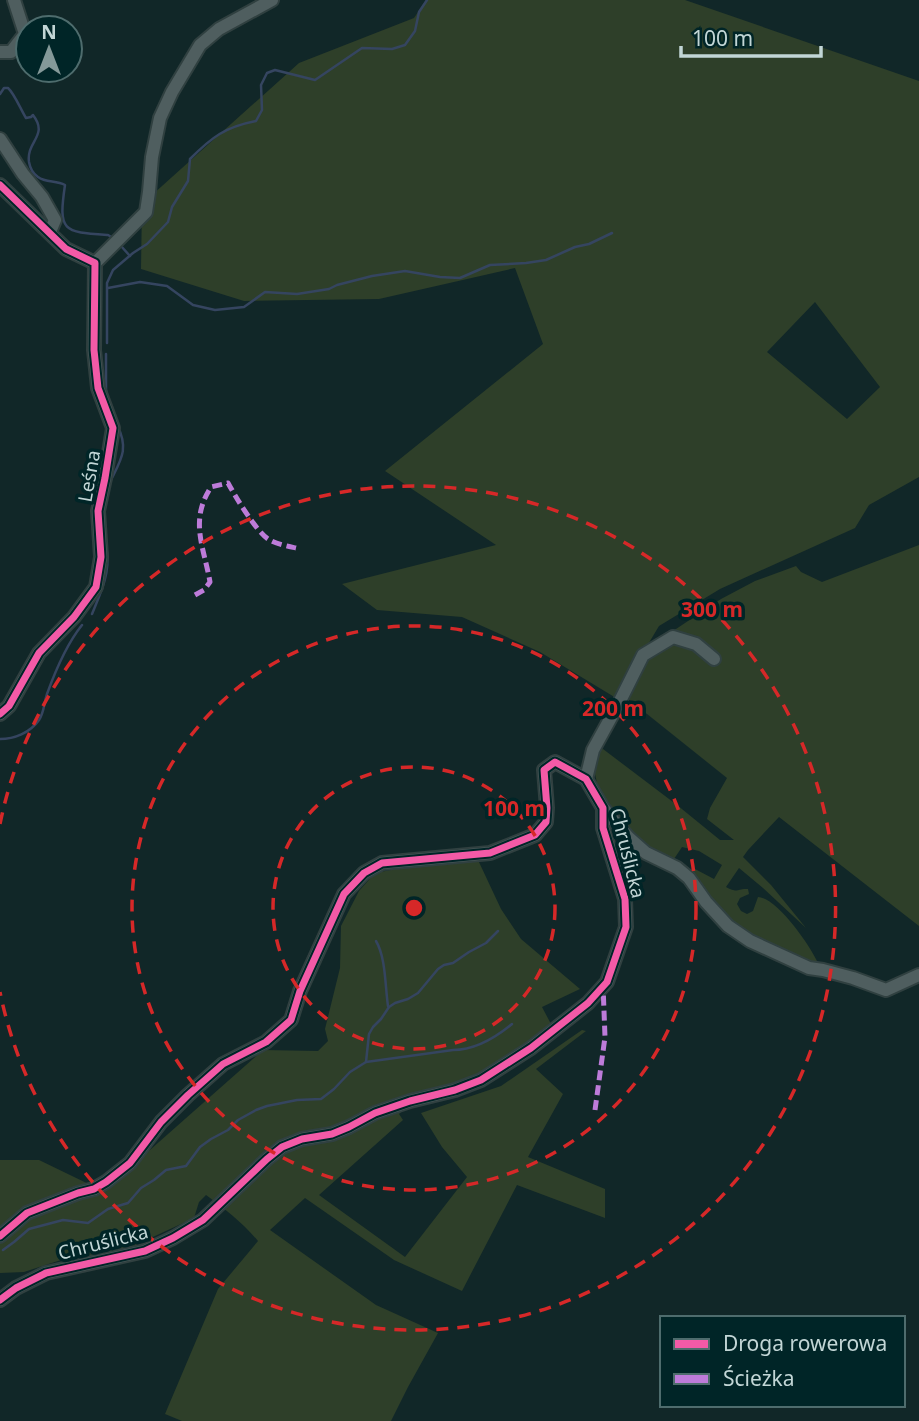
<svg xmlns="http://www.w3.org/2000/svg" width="919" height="1421" font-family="'Noto Sans',sans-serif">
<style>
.green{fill:#2e3f29;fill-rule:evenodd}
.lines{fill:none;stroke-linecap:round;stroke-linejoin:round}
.stream{stroke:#354560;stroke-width:2.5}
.minor-casing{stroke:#304040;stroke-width:16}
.minor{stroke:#4f5e5f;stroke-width:12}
.quiet{stroke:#bd7bd9;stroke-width:5;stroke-dasharray:10 5;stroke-linecap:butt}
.cycleway-casing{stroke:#002527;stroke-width:11}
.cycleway{stroke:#f35aa7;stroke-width:7}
.ring{fill:none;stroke:#d62828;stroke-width:3.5;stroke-dasharray:12 9}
.labels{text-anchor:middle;stroke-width:7;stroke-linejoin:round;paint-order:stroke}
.street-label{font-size:19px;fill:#c2d6d6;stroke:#002527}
.centre{fill:#d62828;stroke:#002527;stroke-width:3.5}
.ring-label{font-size:21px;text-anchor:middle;font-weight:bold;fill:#d62828;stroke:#002527;stroke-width:7;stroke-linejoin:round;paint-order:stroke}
</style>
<rect width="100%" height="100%" fill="#112728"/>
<g class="green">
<path d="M426 0H685L919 81V477L869 505 855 528 720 589 659 626 616 698 540 652 462 617 377 610 342 584 496 545 385 471 543 344 515 268 379 299 244 301 141 269 142 204 299 63 414 18ZM815 302 880 387 847 419 767 352Z"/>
<path d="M919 545V926L779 817 748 850 743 857 771 885 806 928 763 888 739 868 726 887C739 894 737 888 748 889L749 894 740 898 737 904 741 911 747 914 753 911 758 897C777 898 809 944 817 961L815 966C788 954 759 944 736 925 718 912 704 893 691 875V870L695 869 714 879 722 865 699 851 682 847 674 859 653 854 622 826 599 792 595 774 598 751 603 749 677 805 720 840H734L707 819 710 808 727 778 627 698 644 662 664 637 721 599 755 581 796 566 801 572 822 582Z"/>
<path d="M478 860 501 909 521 939 580 989 542 1007 551 1024 522 1049 460 1083 421 1093 399 1114 403 1120 319 1195 405 1257 467 1177 442 1147 421 1113 501 1086 582 1030 586 1031 536 1069 563 1094 528 1157 605 1189V1218L517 1185 462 1291 394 1260 305 1198 270 1230 376 1305 438 1333 408 1387 391 1421H182L165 1414 218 1289 258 1241C243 1223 225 1209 206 1195L199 1202 194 1218 129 1248 61 1260 24 1272 0 1273V1160H39L101 1190 142 1157 263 1050 318 1051 328 1041 325 1029 340 968 341 926 359 891 375 873 417 865Z"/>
</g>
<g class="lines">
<g class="stream">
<path d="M0 94 4 88H8C14 93 21 110 26 118L31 117 33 115C49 136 26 141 29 162 30 168 32 173 38 177 46 183 56 180 65 185 58 232 63 232 108 235L113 238"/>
<path d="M121 246 130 256"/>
<path d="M108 288 140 282 167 286 193 305 215 310 244 307 265 292 297 294 329 289 337 285 372 276 405 271 440 277 460 278 490 265 526 263 546 260 575 247 589 244 612 233"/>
<path d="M107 343V283L113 270 133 253 147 244 168 222 172 207 188 181 190 159C212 137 225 127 256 121L262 110 261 85 267 73 275 70 315 80 362 48 392 49 405 45 415 31 419 12 427 0"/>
<path d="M106 354V390L107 396"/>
<path d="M109 484C120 461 130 450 117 425"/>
<path d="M92 614C100 594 110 574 107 552"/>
<path d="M0 739C14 739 30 733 39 720 44 713 44 703 47 694 56 669 66 645 82 625"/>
<path d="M376 941C386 958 385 986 388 1006"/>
<path d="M366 1062 453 1050C474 1050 495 1038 512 1024"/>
<path d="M3 1250 14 1242 29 1229 63 1220 88 1223 108 1209 128 1203 141 1188 154 1180 166 1170 186 1166 200 1147 211 1139 228 1130 238 1120 256 1110 267 1106 297 1100 321 1099 334 1089 350 1072 366 1062 369 1034 373 1027 381 1019 389 1007 395 1003 408 999 418 993 438 969 444 965 453 963 469 952 486 943 498 931"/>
</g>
<g class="minor-casing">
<g id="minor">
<path d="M0 52H11L25 34 14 0"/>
<path d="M0 139 23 174 42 197 55 220 50 232"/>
<path d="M0 185 66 249 95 263 94 350 98 388 113 428 105 478 98 511 101 557 96 587 74 617 39 653 9 706 0 714"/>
<path d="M95 263 146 212 149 192 152 157 160 118 172 92 200 45 219 29 272 0"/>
<path d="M586 779 593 750 620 701 643 655 673 637 696 644 714 659"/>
<path d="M603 808 628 837 646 853 677 868 689 878 706 902 728 926 750 941 809 968 823 970 853 978 886 990 919 975"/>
<path d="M0 1236 27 1213 78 1193 94 1189 106 1182 130 1163 161 1122 188 1095 223 1064 266 1042 291 1020 300 991 344 894 364 873 382 863 490 853 535 835 546 822 547 808 544 770 555 762 586 779 603 808V828L625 899 626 927 607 982 588 1003 531 1048 481 1080 455 1090 410 1101 375 1113 349 1127 332 1134 302 1139 282 1147 267 1159 203 1220 173 1238 145 1251 46 1273 16 1288 0 1300"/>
</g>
</g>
<use href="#minor" class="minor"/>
<g class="quiet">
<path d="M195 595 204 590 210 582C204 547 189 521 211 487L228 483C235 496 256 531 268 539 276 544 287 546 296 548"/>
<path d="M595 1110 605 1037 603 985"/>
</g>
<g class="cycleway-casing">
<g id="cycleway">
<path d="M0 185 66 249 95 263 94 350 98 388 113 428 105 478 98 511 101 557 96 587 74 617 39 653 9 706 0 714"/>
<path d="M0 1236 27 1213 78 1193 94 1189 106 1182 130 1163 161 1122 188 1095 223 1064 266 1042 291 1020 300 991 344 894 364 873 382 863 490 853 535 835 546 822 547 808 544 770 555 762 586 779 603 808V828L625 899 626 927 607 982 588 1003 531 1048 481 1080 455 1090 410 1101 375 1113 349 1127 332 1134 302 1139 282 1147 267 1159 203 1220 173 1238 145 1251 46 1273 16 1288 0 1300"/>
</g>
</g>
<use href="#cycleway" class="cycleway"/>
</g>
<g class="ring">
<circle cx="414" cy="908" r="141"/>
<circle cx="414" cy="908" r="282"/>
<path d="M0 824A422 422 0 1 1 0 992"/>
</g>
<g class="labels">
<g class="street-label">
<text transform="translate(89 476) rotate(-80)" y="7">Leśna</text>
<text transform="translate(628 853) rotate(76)" y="7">Chruślicka</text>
<text transform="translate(103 1242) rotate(-14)" y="7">Chruślicka</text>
</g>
</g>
<circle cx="414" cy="908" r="10" class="centre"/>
<g class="ring-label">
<text x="712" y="617">300 m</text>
<text x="613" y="716">200 m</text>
<text x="514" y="816">100 m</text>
</g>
<rect x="660" y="1316" width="245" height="91" fill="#002527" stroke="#4e6c6d" stroke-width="2"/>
<rect x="674" y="1339" width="35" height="10" fill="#f35aa7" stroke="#4e6c6d" stroke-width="2"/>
<text x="723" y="1351" font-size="21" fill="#c2d6d6">Droga rowerowa</text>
<rect x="674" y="1374" width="35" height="10" fill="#bd7bd9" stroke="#4e6c6d" stroke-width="2"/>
<text x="723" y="1386" font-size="21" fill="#c2d6d6">Ścieżka</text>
<g transform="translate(49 49)"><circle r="33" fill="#002527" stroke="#4e6c6d" stroke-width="2"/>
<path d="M0-5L12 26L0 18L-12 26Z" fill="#849999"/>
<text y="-10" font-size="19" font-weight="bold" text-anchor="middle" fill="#c2d6d6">N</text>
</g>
<path d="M681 46v10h140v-10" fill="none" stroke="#c2d6d6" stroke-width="3.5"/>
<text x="692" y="46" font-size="21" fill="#c2d6d6" stroke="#002527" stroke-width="5" paint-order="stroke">100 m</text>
</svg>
